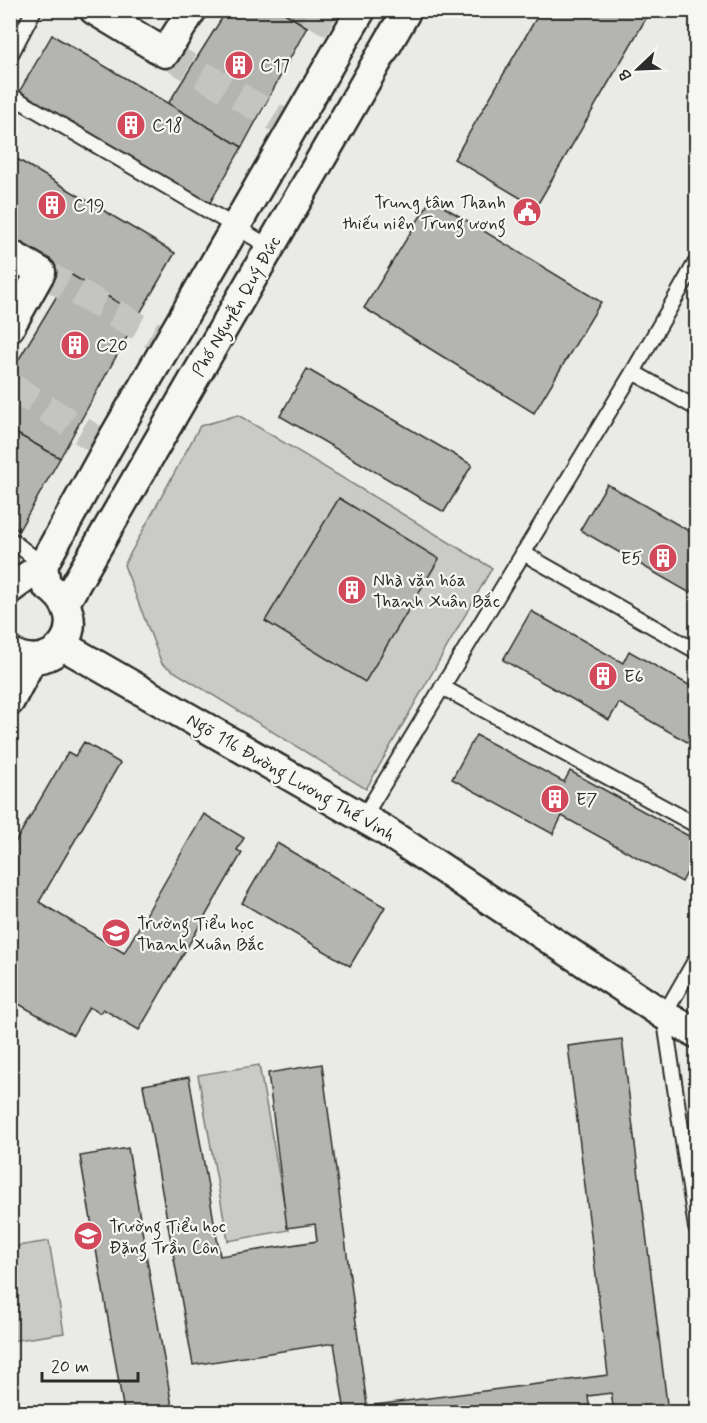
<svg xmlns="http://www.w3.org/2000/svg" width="707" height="1423" font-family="Mynerve,sans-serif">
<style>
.green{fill:#cacac7;stroke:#7a7a79;stroke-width:1.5}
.building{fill:#b4b4b1;stroke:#2b2b2b;stroke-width:1.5}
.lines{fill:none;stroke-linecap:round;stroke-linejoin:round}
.street-tunnel{stroke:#c4c4c1;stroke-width:28;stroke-dasharray:28 14;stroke-linecap:butt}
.lane-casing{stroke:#2b2b2b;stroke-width:18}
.street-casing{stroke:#2b2b2b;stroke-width:33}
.lane{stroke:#f6f6f2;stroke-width:14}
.street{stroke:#f6f6f2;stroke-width:28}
.labels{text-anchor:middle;stroke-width:4.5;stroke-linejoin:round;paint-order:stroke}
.poi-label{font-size:18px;fill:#2b2b2b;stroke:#f6f6f2;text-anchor:start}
.street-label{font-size:18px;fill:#2b2b2b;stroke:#f6f6f2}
</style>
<rect width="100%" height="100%" fill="#eaeae6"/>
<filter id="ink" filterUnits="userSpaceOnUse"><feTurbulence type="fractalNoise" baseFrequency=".0167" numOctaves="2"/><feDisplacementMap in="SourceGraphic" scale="12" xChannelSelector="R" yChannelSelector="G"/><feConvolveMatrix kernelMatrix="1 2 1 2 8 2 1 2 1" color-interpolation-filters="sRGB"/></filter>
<g filter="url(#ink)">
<g class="green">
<path d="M238 415 492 568 366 789 162 664 124 565 200 426Z"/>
<path d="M259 1065 289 1230 228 1241 198 1075Z"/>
<path d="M49 1241 64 1333 11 1341V1247Z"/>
</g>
<g class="building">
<path d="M227 10H280L307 27 242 147 168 104Z"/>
<path d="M280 10H316L307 27Z"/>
<path d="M541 10H651L536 207 454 159Z"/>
<path d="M52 35 242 147 204 213 14 101Z"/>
<path d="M17 159 175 253 139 315 10 239V171Z"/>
<path d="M431 199 601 302 534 413 364 308Z"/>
<path d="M70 274 139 315 60 458 10 430V374Z"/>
<path d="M696 324V340L689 336Z"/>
<path d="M307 369 472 465 444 512 280 416Z"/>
<path d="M10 430 60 458 19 530 10 526Z"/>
<path d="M607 484 696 535V582L690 593 580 530Z"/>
<path d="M339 498 439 559 365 682 265 621Z"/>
<path d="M531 611 623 663 629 651 696 689V747L619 703 609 720 503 660Z"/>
<path d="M476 735 564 782 570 771 696 840V855L682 882 562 816 553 834 452 779Z"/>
<path d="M84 742 120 763 39 902 124 953 204 814 244 838 237 850 242 853 139 1030 103 1009 100 1013 89 1007 73 1035 10 999V851L68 752 75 756Z"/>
<path d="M277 843 385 907 350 966 242 903Z"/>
<path d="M622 1039 668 1412H614L611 1393 588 1396 590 1412H345L334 1343 193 1365 143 1085 189 1077 220 1256 317 1241 315 1224 287 1228 268 1073 322 1064 367 1406 608 1375 568 1046Z"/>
<path d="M128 1148 173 1412H124L80 1156Z"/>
</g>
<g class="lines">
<g class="street-tunnel">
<path d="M308 10 348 33"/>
<path d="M165 53 293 128"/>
<path d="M41 272 168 343"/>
<path d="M10 386 108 447"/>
</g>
<g class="lane-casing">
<g id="lane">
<path d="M10 56 34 10"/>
<path d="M10 95 270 247"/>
<path d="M633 372 696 408"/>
<path d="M10 539 43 565"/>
<path d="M523 553 696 651"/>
<path d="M442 687 696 825"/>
<path d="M363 818 633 372 696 262"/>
<path d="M696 959 664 1015 696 1228"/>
</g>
</g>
<g class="street-casing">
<g id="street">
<path d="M94 10 165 53 192 10"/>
<path d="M10 254 41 272 10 327"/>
<path d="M10 589 43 565 108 447 361 10"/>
<path d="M66 601 407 10"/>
<path d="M62 645 384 830 664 1015 696 1033"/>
<path d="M10 652C57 679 97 618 46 585L43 565"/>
<path d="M10 701 32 659"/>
</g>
</g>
<use href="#lane" class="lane"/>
<use href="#street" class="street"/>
</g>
</g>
<defs>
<g id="building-disc" transform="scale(1.5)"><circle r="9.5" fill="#d1495b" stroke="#f6f6f2"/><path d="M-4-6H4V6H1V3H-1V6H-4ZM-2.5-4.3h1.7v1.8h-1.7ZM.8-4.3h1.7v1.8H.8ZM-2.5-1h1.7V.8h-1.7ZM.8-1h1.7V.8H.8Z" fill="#fff"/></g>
<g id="civic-disc" transform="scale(1.5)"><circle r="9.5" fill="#d1495b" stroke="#f6f6f2"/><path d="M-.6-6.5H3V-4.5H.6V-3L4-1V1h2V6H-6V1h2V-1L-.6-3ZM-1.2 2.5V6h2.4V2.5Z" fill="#fff"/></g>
<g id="school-disc" transform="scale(1.5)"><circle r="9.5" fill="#d1495b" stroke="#f6f6f2"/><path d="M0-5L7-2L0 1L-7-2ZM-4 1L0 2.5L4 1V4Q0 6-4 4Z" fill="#fff"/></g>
</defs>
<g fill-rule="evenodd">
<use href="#building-disc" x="239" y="65"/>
<use href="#building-disc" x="131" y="125"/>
<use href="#building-disc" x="52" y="205"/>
<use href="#civic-disc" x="527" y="212"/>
<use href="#building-disc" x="75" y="345"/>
<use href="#building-disc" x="663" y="558"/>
<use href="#building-disc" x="352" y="590"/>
<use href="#building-disc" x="603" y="676"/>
<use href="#building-disc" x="555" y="799"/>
<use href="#school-disc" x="116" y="933"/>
<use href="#school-disc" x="88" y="1236"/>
</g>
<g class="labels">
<g class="poi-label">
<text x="260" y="71">C17</text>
<text x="152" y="131">C18</text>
<text x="506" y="208" text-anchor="end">Trung tâm Thanh<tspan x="506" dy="21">thiếu niên Trung ương</tspan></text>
<text x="73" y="211">C19</text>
<text x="96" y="351">C20</text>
<text x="642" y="564" text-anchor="end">E5</text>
<text x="373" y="586">Nhà văn hóa<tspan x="373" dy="21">Thanh Xuân Bắc</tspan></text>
<text x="624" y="682">E6</text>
<text x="576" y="805">E7</text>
<text x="137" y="929">Trường Tiểu học<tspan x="137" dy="21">Thanh Xuân Bắc</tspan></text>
<text x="109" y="1232">Trường Tiểu học<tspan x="109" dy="21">Đặng Trần Côn</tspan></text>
</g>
<g class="street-label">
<text transform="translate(236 306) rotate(-60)" y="6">Phố Nguyễn Quý Đức</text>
<text transform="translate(291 777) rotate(30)" y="6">Ngõ 116 Đường Lương Thế Vinh</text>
</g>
</g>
<rect width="707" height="1423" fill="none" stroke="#f6f6f2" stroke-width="36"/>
<rect x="18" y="18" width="671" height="1387" fill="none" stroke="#2b2b2b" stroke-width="2" filter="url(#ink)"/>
<g transform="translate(638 69) rotate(247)" stroke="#f6f6f2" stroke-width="4.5" paint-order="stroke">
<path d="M0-4.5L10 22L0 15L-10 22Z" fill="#2b2b2b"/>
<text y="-9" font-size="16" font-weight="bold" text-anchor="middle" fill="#2b2b2b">B</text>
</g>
<path d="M42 1372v9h96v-9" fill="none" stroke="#2b2b2b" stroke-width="3"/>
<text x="51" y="1372" font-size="18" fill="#2b2b2b" stroke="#f6f6f2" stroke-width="4.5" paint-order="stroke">20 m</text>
</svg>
